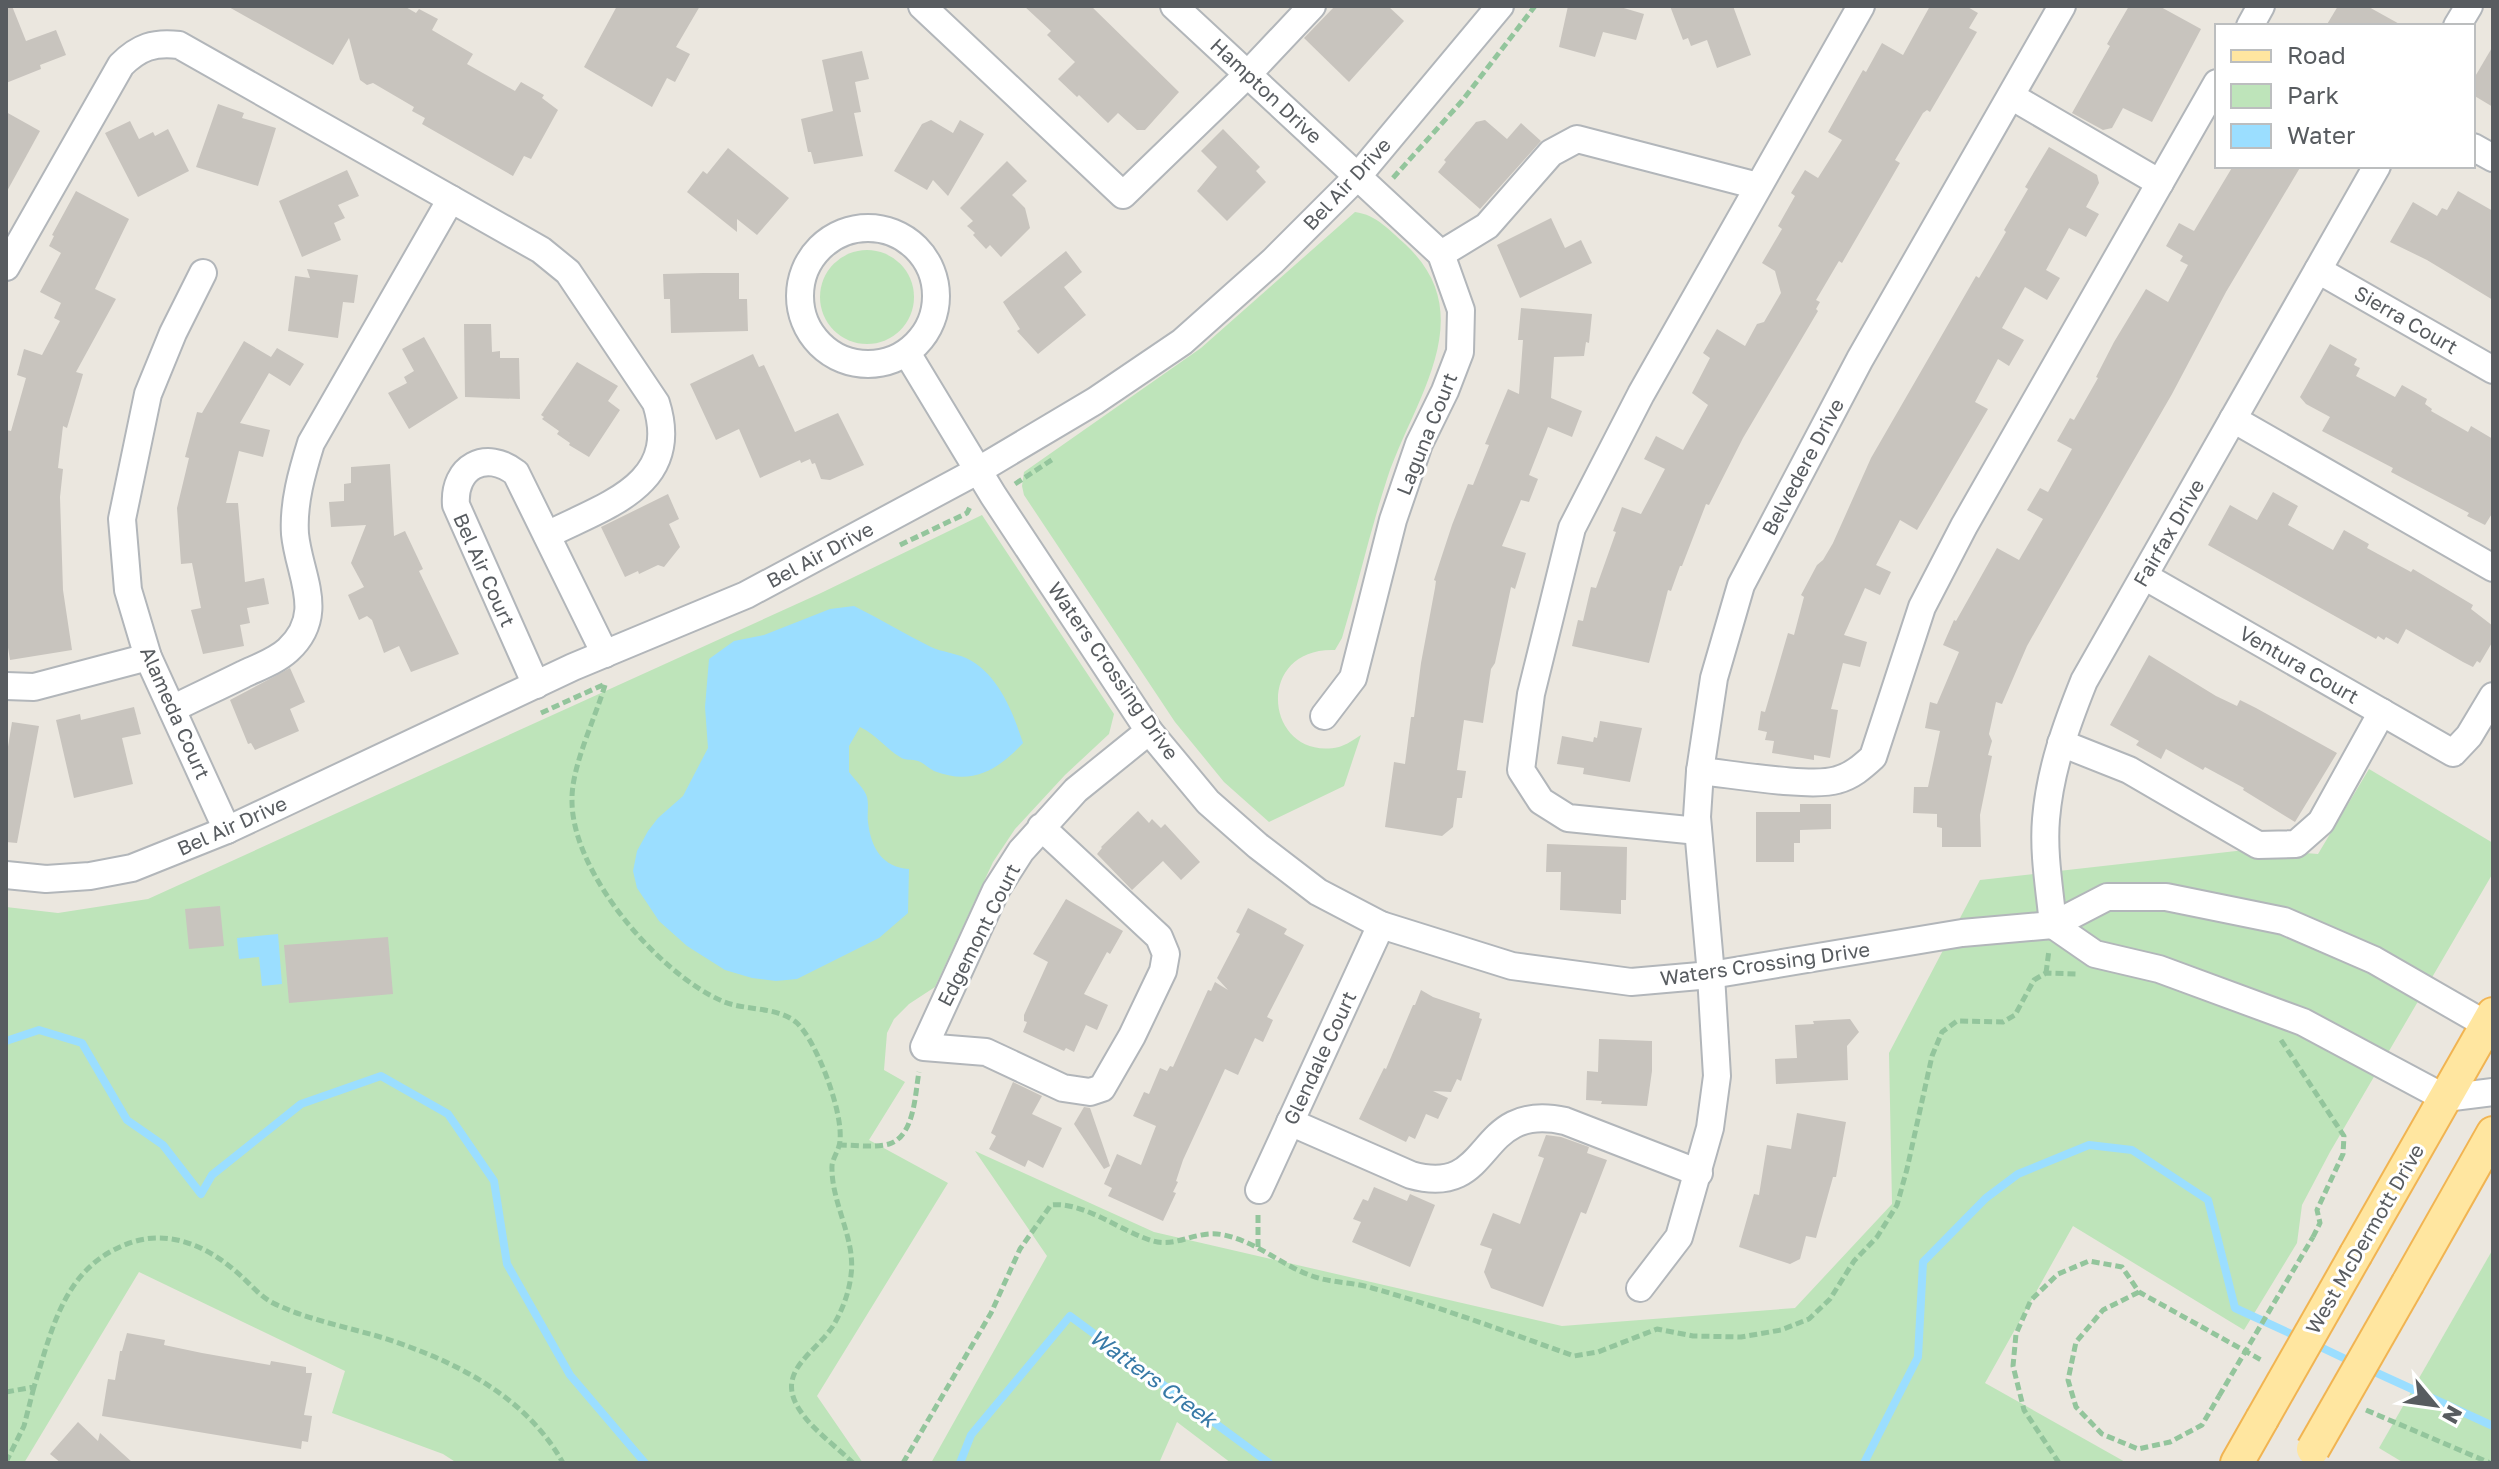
<svg xmlns="http://www.w3.org/2000/svg" width="2499" height="1469" font-family="'Golos Text',sans-serif">
<style>
.green{fill:#bee4ba}
.water{fill:#9bdeff}
.lines{fill:none;stroke-linecap:round;stroke-linejoin:round}
.stream{stroke:#9bdeff;stroke-width:8}
.building{fill:#c8c4be}
.minor-casing{stroke:#b2b6ba;stroke-width:30}
.major-casing{stroke:#f1b452;stroke-width:36}
.path{stroke:#93c59c;stroke-width:5;stroke-dasharray:8 4;stroke-linecap:butt}
.minor{stroke:#fff;stroke-width:26}
.major{stroke:#ffe6a0;stroke-width:32}
.major-bridge-casing{stroke:#f1b452;stroke-width:36;stroke-linecap:butt}
.path-bridge{stroke:#93c59c;stroke-width:5;stroke-dasharray:8 4;stroke-linecap:butt}
.major-bridge{stroke:#ffe6a0;stroke-width:32}
.labels{text-anchor:middle;stroke-width:6;stroke-linejoin:round;paint-order:stroke}
.street-label{font-size:20px;fill:#585c60;stroke:#fff}
.water-label{font-size:22px;font-style:italic;fill:#387aa7;stroke:#fff}
</style>
<rect width="100%" height="100%" fill="#ebe7df"/>
<g class="green">
<path d="M1355 212C1377 215 1389 230 1405 244 1483 316 1413 400 1387 479 1370 531 1358 585 1342 638L1335 650C1252 647 1265 763 1339 747 1346 745 1355 739 1361 735L1344 786 1269 822 1224 782 1175 722 1024 495 1022 486 1024 472 1201 348Z"/>
<circle cx="867" cy="297" r="47"/>
<path d="M982 515 1114 714 1109 734 1065 775 1015 829 993 862 935 987 909 1004 894 1019 887 1033 884 1070 905 1082 869 1140 948 1183 817 1396 863 1463H457L443 1454 332 1413 345 1371 139 1272 24 1463H6V907L58 913 148 899 821 593Z"/>
<path d="M2369 769 2493 843V873L2330 1152 2302 1205 2297 1243 2244 1330 2073 1226 1985 1383 2127 1463H1231L1177 1422 1159 1463H931L1047 1256 975 1151 1154 1232 1562 1326 1795 1308 1892 1204 1889 1053 1980 880 2254 849 2318 854Z"/>
<path d="M2493 1249V1463H2404L2379 1448Z"/>
</g>
<g class="water">
<path d="M854 606C880 619 905 634 931 647 942 652 955 653 966 658 998 673 1013 712 1023 743 998 770 972 786 934 771 928 768 924 763 918 761 913 759 905 761 900 757 886 749 877 735 860 727L849 746V772C854 779 865 789 867 797 869 805 867 814 868 822 871 848 882 867 909 869L908 913 879 938 797 979 776 981 752 978 725 970 687 946 659 921 637 888 633 871 637 851 648 831 658 818 683 796 708 748 705 707 709 659 734 641 764 635 830 609Z"/>
<path d="M278 934 282 984 262 986 259 957 239 959 237 938Z"/>
</g>
<g class="lines">
<g class="stream">
<path d="M6 1041 39 1030 82 1043 127 1120 163 1145 201 1194 212 1175 301 1104 381 1076 448 1114 494 1181 507 1264 570 1375 645 1463"/>
<path d="M2312 1343 2354 1363"/>
<path d="M2366 1368 2493 1426"/>
<path d="M960 1463 971 1435 1070 1316 1269 1463"/>
<path d="M1864 1463 1918 1357 1923 1262 1986 1198 2018 1174 2089 1145 2132 1150 2208 1200 2235 1308 2300 1338"/>
</g>
</g>
<g class="building">
<path d="M6 6H12L26 41 56 30 66 55 40 65 41 69 6 83Z"/>
<path d="M227 6H404L416 13 419 9 438 19 432 30 473 54 467 64 515 91 521 82 544 95 542 98 558 110 531 159 524 156 513 176 422 124 425 118 412 111 414 107 373 83 367 85 360 80 349 38 333 65Z"/>
<path d="M617 6H700L676 47 690 54 675 82 667 78 652 107 584 67Z"/>
<path d="M1024 6H1091L1179 92 1145 130H1137L1118 113 1108 123 1079 95 1077 97 1058 79 1075 62 1047 35 1051 31Z"/>
<path d="M1335 6H1388L1404 21 1349 82 1304 38Z"/>
<path d="M1568 6H1617L1644 14 1636 40 1603 32 1595 57 1559 47Z"/>
<path d="M1670 6H1733L1751 55 1717 68 1707 40 1691 46 1688 38 1683 40Z"/>
<path d="M1930 6H1966L1978 13 1969 28 1977 32 1930 112 1927 110 1923 113 1895 160 1900 163 1842 263 1839 261 1816 300 1820 302 1816 309 1818 311 1743 438 1709 505 1706 504 1682 566H1680L1671 591 1668 590 1649 663 1572 646 1578 620 1583 621 1591 587 1596 588 1616 532 1613 531 1622 507 1641 514 1665 469 1644 459 1656 436 1683 450 1708 405 1692 393 1710 358 1703 353 1717 329 1745 346 1757 324 1764 322 1781 293 1775 271 1762 263 1782 229 1778 226 1795 196 1791 193 1805 170 1818 178 1842 140 1828 132 1863 70 1866 72 1882 43 1903 55Z"/>
<path d="M2129 6H2159L2201 29 2152 122 2123 108 2112 128 2103 130 2072 113 2110 46 2107 44Z"/>
<path d="M2338 6H2367L2403 26H2326Z"/>
<path d="M2493 46V107L2473 95V80Z"/>
<path d="M862 51 869 79 855 82 861 112 854 113 863 156 814 164 811 152H808L801 119 833 111 822 60Z"/>
<path d="M218 104 244 113 242 118 276 128 258 186 196 167Z"/>
<path d="M6 112 40 131 6 193Z"/>
<path d="M931 120 953 133 960 120 984 134 948 196 933 180 927 190 894 171 922 124Z"/>
<path d="M1485 120 1507 139 1521 123 1541 141 1480 209 1438 172 1446 162 1444 160 1476 122Z"/>
<path d="M130 121 139 139 153 132 155 136 168 129 189 171 138 197 105 133Z"/>
<path d="M1223 129 1260 167 1256 171 1266 182 1227 221 1197 191 1217 167 1201 151Z"/>
<path d="M2049 147 2097 175 2099 183 2086 207 2099 214 2086 237 2069 228 2046 270 2060 278 2047 300 2025 287 2002 328 2024 340 2009 366 1998 359 1975 402 1988 409 1917 530 1900 520 1876 565 1891 572 1880 595 1865 588 1844 635 1867 642 1860 667 1843 663 1831 709 1838 710 1830 758 1814 755V760L1772 753 1774 741 1765 740 1767 732 1758 730 1761 711 1765 712 1788 633 1794 635 1804 597 1801 595 1817 565 1823 560 1833 543 1871 458 1976 276 1979 278 2006 232 2004 230 2028 189 2025 187Z"/>
<path d="M728 148 789 198 757 235 737 219V232L687 192 703 171 707 174Z"/>
<path d="M1007 161 1027 181 1012 195 1025 208 1030 228 1001 257 990 245 986 249 973 235 975 233 967 226 973 221 960 208Z"/>
<path d="M2233 166H2301L2226 292 2172 394 2049 607 2027 646 2002 704 1996 702 1989 734 1992 741 1988 755 1992 756 1980 815 1981 847H1942V828L1937 827V814L1913 813 1914 787H1928L1940 731 1925 728 1930 702 1937 704 1959 652 1943 645 1954 620 1956 621 1997 548 2019 560 2043 519 2027 510 2040 488 2048 492 2072 449 2057 441 2070 418 2074 420 2098 378 2096 377 2114 342 2146 289 2168 302 2188 265 2180 261 2183 256 2166 246 2179 223 2194 231Z"/>
<path d="M347 170 359 196 338 205 345 218 334 223 341 240 302 257 279 201Z"/>
<path d="M76 191 129 219 95 289 116 299 76 372 83 374 67 428 63 426 58 468 63 469 60 497 63 590 72 650 10 660 6 635V430L11 431 26 378 17 375 24 349 42 355 60 321 54 318 61 303 40 292 61 253 49 246 54 236 52 235Z"/>
<path d="M2458 191 2493 211V300L2427 260 2390 242 2413 202 2437 216 2442 208 2447 210Z"/>
<path d="M1551 218 1565 248 1581 240 1592 263 1520 298 1497 245Z"/>
<path d="M1066 251 1082 272 1064 287 1086 315 1038 354 1017 331 1020 329 1003 302Z"/>
<path d="M307 269 358 275 354 303 343 302 338 338 288 331 295 276 310 278Z"/>
<path d="M703 273H739V299H747L748 331 671 333 670 299H664L663 274Z"/>
<path d="M1521 308 1592 314 1589 343 1586 342 1584 356 1554 357 1551 398 1582 411 1572 437 1548 427 1529 475 1538 479 1529 502 1521 500 1502 546 1526 553 1515 589 1511 587 1495 663 1491 669 1483 723 1464 720 1457 770 1466 771 1462 798H1457L1453 827 1442 836 1385 827 1394 762 1405 764 1411 717H1414L1421 663 1435 588 1436 581 1434 580 1452 525 1468 484 1473 485 1489 445 1485 444 1508 389 1519 394 1523 340H1518Z"/>
<path d="M464 324H491L492 352 500 351V358H519L520 399 465 397Z"/>
<path d="M424 337 458 398 409 429 388 393 407 383 404 377 414 371 402 349Z"/>
<path d="M244 341 271 357 277 348 304 364 290 386 269 373 240 423 270 430 263 457 239 451 226 503H238L245 582 264 578 269 604 247 608 250 623 240 625 244 646 203 654 191 610 201 608 192 563 181 564 177 508 189 458 185 457 197 412 202 413Z"/>
<path d="M2330 344 2357 359 2354 365 2360 368 2356 376 2395 397 2402 385 2427 399 2425 404 2432 409 2431 411 2468 432 2471 426 2493 439V512L2485 525 2467 516 2469 513 2391 472 2393 468 2322 431 2330 417 2306 404 2300 397Z"/>
<path d="M753 354 759 367 764 365 795 432 838 413 864 465 830 480 821 479 815 463 812 464 810 459 801 463 800 460 760 478 739 429 716 440 690 384Z"/>
<path d="M577 362 618 386 608 401 620 410 589 457 569 445 570 443 557 434 559 431 542 419 544 417 541 415Z"/>
<path d="M390 464 394 536 405 531 423 569 419 571 459 654 411 672 399 646 384 653 372 620 367 616 359 620 348 595 364 587 351 563 366 525 331 527 329 502 344 501V484L351 483V467Z"/>
<path d="M2273 492 2298 506 2288 525 2333 550 2344 530 2369 544 2367 548 2411 572 2413 569 2473 605 2471 609 2493 626V641L2480 663 2477 661 2473 667 2463 662 2406 629 2398 644 2386 637 2384 640 2378 636 2376 639 2208 545 2230 505 2257 520Z"/>
<path d="M668 494 679 519 669 524 680 547 664 567 658 565 639 574 638 571 625 577 601 527Z"/>
<path d="M2149 655 2216 696 2237 706 2240 700 2256 708 2337 753 2295 822 2243 790 2244 788 2205 767 2203 770 2166 749 2161 759 2136 745 2139 741 2110 725Z"/>
<path d="M290 668 305 702 290 709 299 731 255 750 251 743 248 744 230 700Z"/>
<path d="M134 707 141 734 122 738 133 784 74 798 56 720 80 714 81 720Z"/>
<path d="M1600 721 1642 728 1630 782 1583 774 1584 768 1557 764 1562 736 1593 742 1594 737 1597 738Z"/>
<path d="M12 722 39 726 17 843 6 842V759Z"/>
<path d="M1800 804H1831V829L1800 830V843H1794V862H1756V812H1800V816Z"/>
<path d="M1138 811 1149 823 1152 819 1161 828 1165 824 1200 862 1181 880 1163 861 1132 890 1097 854 1102 848 1101 847Z"/>
<path d="M1547 844 1627 847 1626 900H1621V914L1560 910 1561 872H1546Z"/>
<path d="M1066 899 1123 931 1110 954 1107 952 1084 994 1108 1005 1097 1030 1086 1025 1074 1052 1066 1048 1064 1051 1023 1032 1027 1022 1024 1021V1015L1048 962 1033 954Z"/>
<path d="M220 906 224 946 189 949 185 909Z"/>
<path d="M1248 908 1287 929 1284 934 1304 945 1267 1017 1273 1020 1263 1042 1255 1038 1238 1075 1225 1069 1183 1160 1176 1181 1178 1182 1173 1192 1176 1193 1163 1221 1108 1196 1112 1188 1104 1184 1117 1154 1141 1165 1156 1126 1133 1116 1144 1092 1149 1094 1160 1068 1167 1071 1170 1066 1173 1067 1208 990 1211 991 1215 982 1228 990 1217 978 1240 934 1236 932Z"/>
<path d="M388 937 393 994 289 1003 284 945Z"/>
<path d="M1421 990 1433 997 1480 1013 1479 1018 1482 1019 1461 1081 1457 1079 1451 1092 1433 1091 1448 1098 1438 1119 1426 1114 1415 1139 1409 1136 1406 1142 1359 1119 1384 1068 1386 1069 1413 1005H1415Z"/>
<path d="M1850 1019 1859 1032 1847 1046 1848 1080 1776 1084 1775 1059 1797 1058 1795 1025 1814 1024 1813 1021Z"/>
<path d="M1599 1039 1652 1041V1071L1647 1106 1601 1104 1602 1101 1586 1100 1587 1071 1598 1072Z"/>
<path d="M1013 1082 1042 1096 1032 1114 1062 1128 1043 1168 1028 1160 1025 1167 989 1149 996 1136 991 1133Z"/>
<path d="M1084 1107 1090 1108 1110 1166 1104 1169 1074 1124Z"/>
<path d="M1797 1113 1846 1122 1836 1177H1833L1816 1238 1806 1236 1800 1259 1790 1264 1739 1247 1754 1194 1759 1195 1767 1145 1791 1149Z"/>
<path d="M1546 1135 1561 1137 1589 1147 1587 1153 1607 1160 1586 1214 1581 1212 1543 1307 1491 1288 1484 1272 1492 1249 1480 1245 1493 1213 1520 1224 1544 1158 1538 1156Z"/>
<path d="M1374 1187 1407 1201 1410 1194 1435 1205 1410 1267 1352 1242 1361 1222 1353 1219 1363 1199 1368 1201Z"/>
<path d="M127 1333 165 1340 164 1345 202 1353 270 1365 271 1361 306 1367V1373H312L304 1415 312 1416 308 1442 302 1441 301 1449 102 1416 108 1379 115 1380 120 1351H122Z"/>
<path d="M78 1422 98 1441 100 1433 133 1463H61L50 1454Z"/>
</g>
<g class="lines">
<g class="minor-casing">
<g id="minor">
<path d="M922 6 1123 195 1247 75 1312 6"/>
<path d="M1174 6 1441 254 1461 310 1460 352 1445 391 1419 444 1393 520 1353 678 1324 716"/>
<path d="M2250 26 2261 6"/>
<path d="M2457 26 2469 6"/>
<path d="M2011 96 2160 183"/>
<path d="M2473 147 2493 158"/>
<circle cx="868" cy="296" r="68"/>
<path d="M1441 254 1487 226 1551 153 1577 139 1758 186"/>
<path d="M6 267 121 65C139 47 154 42 179 45L541 250 568 272 656 403C682 485 606 505 547 535"/>
<path d="M2318 270 2493 370"/>
<path d="M203 273 173 333 148 394 122 519 128 590 148 657 227 830"/>
<path d="M907 353 993 495 1149 731 1208 802 1258 846 1318 892 1381 925 1512 966 1631 982 1711 975 1962 933 2053 925 2107 897H2166L2284 921 2374 960 2487 1025 2493 1037"/>
<path d="M2233 419 2493 568"/>
<path d="M2144 576 2453 753 2469 736 2493 696"/>
<path d="M536 685 456 505C453 467 486 449 516 473L605 654"/>
<path d="M6 686 34 687 148 657"/>
<path d="M172 709C196 697 220 686 244 674 259 667 276 661 288 650 327 614 299 576 295 534 293 503 302 472 311 443L451 199"/>
<path d="M2061 743 2129 770 2258 845 2296 844 2321 822 2382 712"/>
<path d="M1700 771C1731 774 1811 788 1837 780 1852 776 1862 767 1873 757L1922 607 1964 526 2217 83"/>
<path d="M1041 827 1159 937 1166 954 1163 971 1132 1036 1102 1088 1090 1092 1063 1088 986 1052 924 1047 996 890 1021 851 1076 790 1149 731"/>
<path d="M1698 831 1568 818 1541 801 1521 770 1531 694 1572 528 1641 394 1861 6"/>
<path d="M6 875 46 879 90 876 132 868 227 830 573 667 746 595 979 470 1095 401 1182 342 1273 261 1358 176 1500 6"/>
<path d="M2053 925C2050 891 2043 854 2046 819 2050 770 2066 726 2084 681L2377 166"/>
<path d="M2053 925 2095 954 2159 969 2303 1022 2445 1098 2493 1092"/>
<path d="M1290 1122 1411 1175C1496 1199 1473 1101 1565 1121L1699 1173"/>
<path d="M1259 1190 1381 925"/>
<path d="M1640 1288 1679 1237 1710 1128 1717 1076 1711 975 1697 817 1700 771 1714 678 1741 585 1860 359 2062 6"/>
</g>
</g>
<g class="major-casing">
<g id="major">
<path d="M2356 1254 2493 1014"/>
<path d="M2408 1283 2493 1133"/>
<path d="M2237 1463 2262 1419"/>
</g>
</g>
<g class="path">
<path d="M1393 178 1462 101 1535 6"/>
<path d="M1015 484 1053 459"/>
<path d="M900 545 967 513 970 507"/>
<path d="M605 685C595 719 571 767 572 801 572 873 658 973 722 1001 744 1011 778 1006 797 1023 817 1042 843 1112 840 1140 840 1150 831 1159 832 1169 832 1204 856 1240 851 1275 849 1293 842 1311 833 1326 814 1355 773 1372 801 1412 814 1431 837 1447 853 1463"/>
<path d="M541 713 605 684"/>
<path d="M2046 973 2049 950"/>
<path d="M2281 1040 2344 1136 2343 1154 2317 1210 2320 1223 2313 1237"/>
<path d="M839 1145C855 1145 874 1148 889 1144 915 1136 915 1093 919 1072"/>
<path d="M1258 1247V1212"/>
<path d="M2139 1292 2103 1310 2076 1342 2068 1380 2076 1407 2102 1434 2138 1449 2170 1442 2202 1425 2219 1396"/>
<path d="M6 1392 34 1387C53 1326 65 1262 136 1241 175 1230 213 1250 241 1276 251 1285 261 1297 273 1303 306 1319 342 1326 377 1336 449 1358 525 1394 563 1463"/>
<path d="M2366 1410 2490 1463"/>
<path d="M6 1462 24 1426 34 1387"/>
<path d="M903 1463 991 1313 1020 1249 1051 1205C1083 1201 1122 1232 1153 1241 1177 1248 1197 1229 1224 1235 1257 1242 1281 1265 1312 1276 1331 1283 1353 1282 1372 1288 1440 1307 1507 1332 1574 1356L1598 1352 1657 1329 1693 1336 1741 1337 1781 1330 1809 1319 1830 1299 1854 1261 1877 1237 1897 1205 1907 1169 1932 1056 1942 1032 1957 1021 2003 1022 2015 1015 2034 980 2046 973 2077 974"/>
<path d="M2059 1463 2024 1410 2013 1366 2016 1334 2031 1300 2058 1274 2089 1261 2122 1267 2139 1292 2263 1361"/>
</g>
<use href="#minor" class="minor"/>
<use href="#major" class="major"/>
<g class="major-bridge-casing">
<g id="major-bridge">
<path d="M2262 1419 2356 1254"/>
<path d="M2313 1449 2408 1283"/>
</g>
</g>
<path class="path-bridge" d="M2219 1396 2313 1237"/>
<use href="#major-bridge" class="major-bridge"/>
</g>
<g class="labels">
<g class="street-label">
<text transform="translate(1266 91) rotate(43)" y="7">Hampton Drive</text>
<text transform="translate(1347 184) rotate(-47)" y="7">Bel Air Drive</text>
<text transform="translate(2406 320) rotate(30)" y="7">Sierra Court</text>
<text transform="translate(1427 434) rotate(-68)" y="7">Laguna Court</text>
<text transform="translate(1803 467) rotate(-62)" y="7">Belvedere Drive</text>
<text transform="translate(2169 533) rotate(-60)" y="7">Fairfax Drive</text>
<text transform="translate(820 555) rotate(-28)" y="7">Bel Air Drive</text>
<text transform="translate(484 570) rotate(66)" y="7">Bel Air Court</text>
<text transform="translate(2299 665) rotate(30)" y="7">Ventura Court</text>
<text transform="translate(1113 671) rotate(55)" y="7">Waters Crossing Drive</text>
<text transform="translate(175 713) rotate(66)" y="7">Alameda Court</text>
<text transform="translate(232 826) rotate(-24)" y="7">Bel Air Drive</text>
<text transform="translate(979 935) rotate(-63)" y="7">Edgemont Court</text>
<text transform="translate(1765 964) rotate(-8)" y="7">Waters Crossing Drive</text>
<text transform="translate(1320 1058) rotate(-65)" y="7">Glendale Court</text>
<text transform="translate(2365 1239) rotate(-60)" y="7">West McDermott Drive</text>
</g>
<g class="water-label">
<text transform="translate(1153 1378) rotate(36)" y="8">Watters Creek</text>
</g>
</g>
<rect width="2499" height="1469" fill="none" stroke="#585c60" stroke-width="16"/>
<rect x="2215" y="24" width="260" height="144" fill="#ffffff" stroke="#bcbebf" stroke-width="2"/>
<rect x="2231" y="50" width="40" height="12" fill="#ffe6a0" stroke="#bcbebf" stroke-width="2"/>
<text x="2287" y="64" font-size="24" fill="#585c60">Road</text>
<rect x="2231" y="84" width="40" height="24" fill="#bee4ba" stroke="#bcbebf" stroke-width="2"/>
<text x="2287" y="104" font-size="24" fill="#585c60">Park</text>
<rect x="2231" y="124" width="40" height="24" fill="#9bdeff" stroke="#bcbebf" stroke-width="2"/>
<text x="2287" y="144" font-size="24" fill="#585c60">Water</text>
<g transform="translate(2435 1405) rotate(119)" stroke="#ffffff" stroke-width="6" paint-order="stroke">
<path d="M0-6L14 30L0 20L-14 30Z" fill="#585c60"/>
<text y="-12" font-size="22" font-weight="bold" text-anchor="middle" fill="#585c60">N</text>
</g>
</svg>
